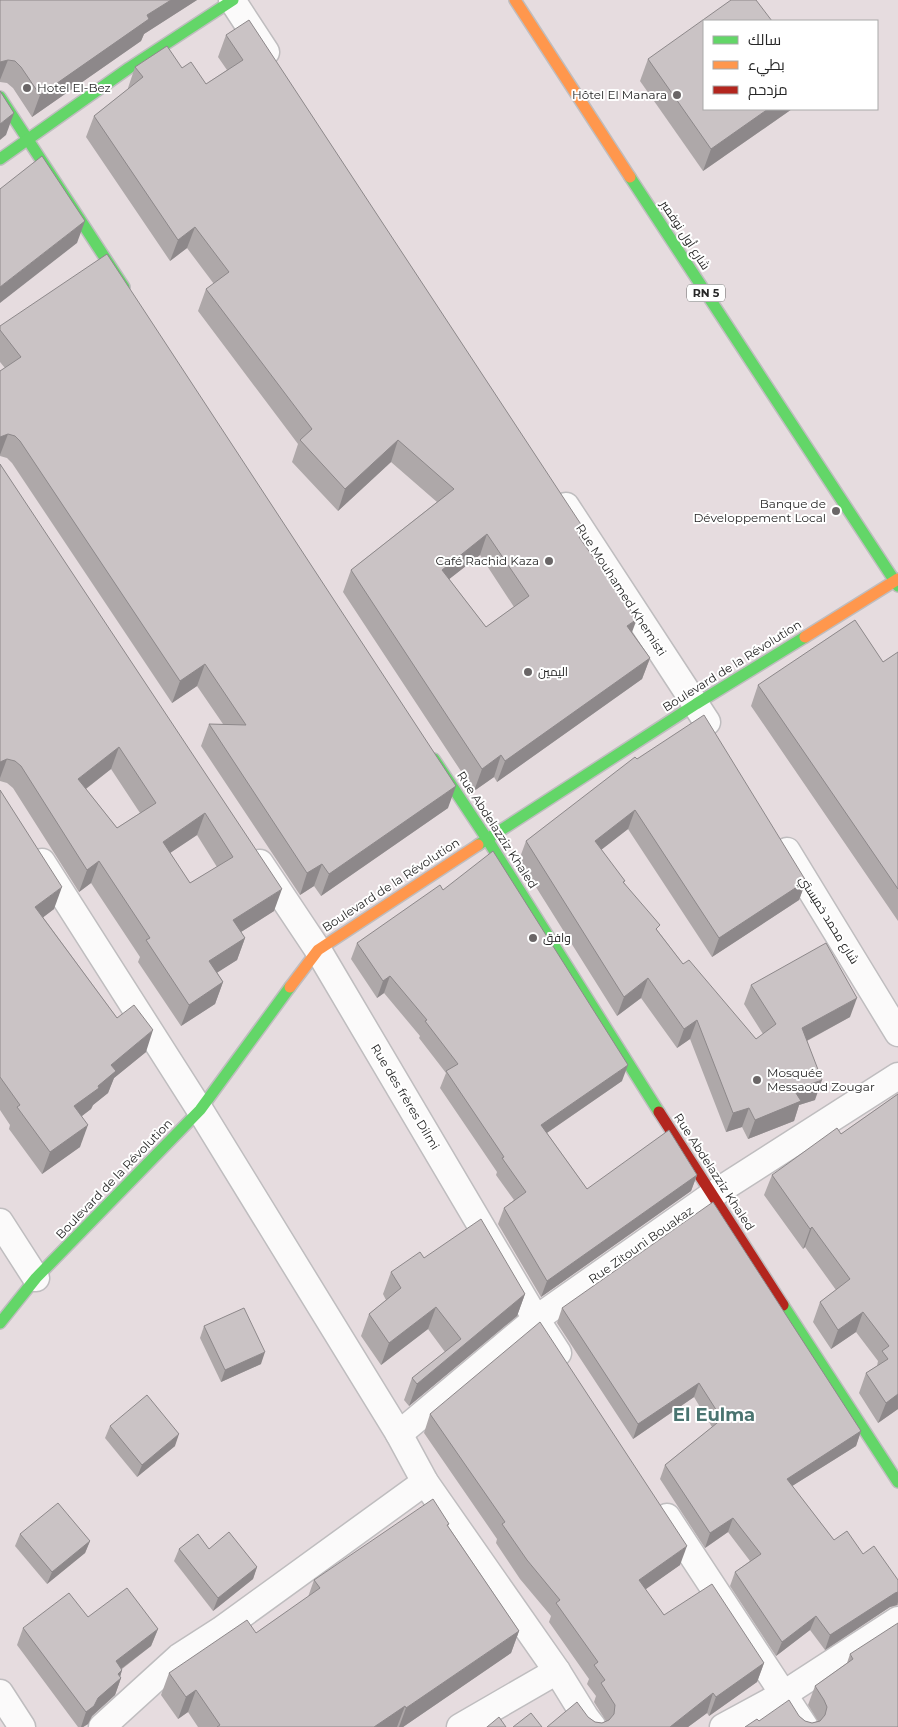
<svg xmlns="http://www.w3.org/2000/svg" width="898" height="1727" font-family="Montserrat,Cairo,sans-serif">
<style>
.lines{fill:none;stroke-linecap:round;stroke-linejoin:round}
.street-casing{stroke:#bfbdbf;stroke-width:29}
.fast-casing{stroke:#bfbdbf;stroke-width:14}
.slow-casing{stroke:#bfbdbf;stroke-width:14}
.jam-casing{stroke:#bfbdbf;stroke-width:14}
.street{stroke:#fbfafa;stroke-width:26}
.fast{stroke:#63d668;stroke-width:11}
.slow{stroke:#ff974d;stroke-width:11}
.jam{stroke:#b3261e;stroke-width:11}
.wall{fill:#aea8a9;fill-rule:evenodd}
.shaded-wall{fill:#8d888a}
.building{fill:#cac3c5;stroke:#8d888a;fill-rule:evenodd}
.poi-dot{fill:#6a6667;stroke:#fff;stroke-width:2}
.labels{text-anchor:middle;stroke-width:4;stroke-linejoin:round;paint-order:stroke}
.shield{fill:#fff;stroke:#686868;stroke-width:1}
.shield-label{font-size:11px;font-weight:bold;fill:#272727}
.poi-label{font-size:12px;fill:#272727;stroke:#fff;text-anchor:start}
.street-label{font-size:12px;fill:#272727;stroke:#fff}
.district-label{font-size:18px;font-weight:bold;fill:#4a7470;stroke:#fff}
</style>
<rect width="100%" height="100%" fill="#e6dcdf"/>
<g class="lines">
<g class="street-casing">
<g id="street">
<path d="M232 0 266 52"/>
<path d="M566 506 707 722"/>
<path d="M787 851 898 1033"/>
<path d="M42 862 200 1110 399 1434 425 1482 557 1671 586 1718 593 1727"/>
<path d="M260 863 318 950 536 1319 558 1353"/>
<path d="M0 1222 36 1278"/>
<path d="M399 1434 536 1319 712 1195 898 1076"/>
<path d="M667 1517 805 1727"/>
<path d="M0 1693 22 1727"/>
<path d="M102 1727 179 1657 221 1630 425 1482"/>
<path d="M460 1727 557 1671"/>
<path d="M723 1727 784 1694 898 1620"/>
</g>
</g>
<g class="fast-casing">
<g id="fast">
<path d="M0 97 124 287"/>
<path d="M0 159 129 68 233 0"/>
<path d="M630 177 898 586"/>
<path d="M434 759 487 839 659 1112"/>
<path d="M478 845 696 704 805 637"/>
<path d="M783 1305 898 1482"/>
<path d="M0 1323 36 1278 200 1110 290 987"/>
</g>
</g>
<g class="slow-casing">
<g id="slow">
<path d="M515 0 630 177"/>
<path d="M805 637 898 579"/>
<path d="M290 987 318 950 478 845"/>
</g>
</g>
<g class="jam-casing">
<path id="jam" d="M659 1112 783 1305"/>
</g>
<use href="#street" class="street"/>
<use href="#fast" class="fast"/>
<use href="#slow" class="slow"/>
<use href="#jam" class="jam"/>
</g>
<g class="wall">
<path d="M0 0H197L144 34 141 41 32 117 13 88 7 83 0 82Z"/>
<path d="M226 35 586 532 583 542 632 632 650 658 642 679 497 782 494 777 474 791 343 592 351 570 437 502 391 462 338 511 292 462 298 444 198 311 206 289 214 284 187 248 170 261 86 137 94 116 128 89V88L135 67 182 68 206 84 227 70 218 57ZM480 555 514 607 486 627 449 579Z"/>
<path d="M648 59 792 109 703 171 640 81Z"/>
<path d="M0 326 448 808 321 896 314 886 300 895 201 746 209 724H223L197 686 172 703 12 463 7 458 0 456V371L5 368 0 362Z"/>
<path d="M0 464 274 911 241 932 245 938 237 960 217 972 223 982 215 1004 181 1026 138 962 140 957 91 883 79 892 13 788 7 783 0 781ZM111 769 140 813 117 828 86 789ZM197 835 217 867 190 883 170 853Z"/>
<path d="M898 652V921L751 706 758 685 883 662Z"/>
<path d="M637 759 806 881 799 900 712 957 628 829 601 850 658 931 683 964 756 1039 763 1034 744 1004 751 985 850 1017 807 1041 815 1100 799 1105 794 1121 748 1139 742 1127 726 1132 690 1039 677 1048 641 998 617 1016 519 860 526 841Z"/>
<path d="M0 790 54 909 43 917 117 1018 146 1052 114 1078 108 1093 93 1105 91 1109 82 1116 80 1147 42 1174 9 1129 10 1125 0 1110Z"/>
<path d="M443 890 622 1081 547 1133 587 1189 697 1175 691 1191 541 1297 498 1224 504 1208 514 1200 496 1175 497 1172 440 1088 446 1073 419 1038 420 1036 384 993 377 998 351 959 357 943Z"/>
<path d="M898 1094V1409L878 1423 859 1393 866 1373 877 1366 878 1361 856 1332 831 1349 813 1322 820 1302 836 1290 805 1247 803 1249 764 1195 772 1175 841 1134Z"/>
<path d="M424 1258 525 1294 517 1316 409 1406 404 1400 412 1378 445 1352 428 1329 381 1365 361 1336 369 1314 386 1300 383 1294 391 1272Z"/>
<path d="M562 1308 861 1431 856 1446 792 1486 834 1540 863 1554 898 1580V1605L890 1607 825 1650 810 1630 776 1656 730 1586 735 1572 750 1561 728 1532 705 1548 660 1479 665 1465 712 1427 694 1397 633 1439 557 1323Z"/>
<path d="M204 1326 261 1364 221 1382 200 1338Z"/>
<path d="M430 1414 680 1565 645 1589 664 1615 764 1663 757 1682 709 1716 707 1713 688 1727H547L588 1717 595 1722 602 1723 606 1721 594 1702 596 1696 587 1684 589 1679 549 1622 551 1616 520 1579 496 1543 497 1539 424 1433Z"/>
<path d="M110 1426 175 1446 137 1477 105 1438Z"/>
<path d="M449 1524 448 1526 519 1631 511 1653 403 1727H198L188 1712 178 1719 161 1695 169 1673 256 1633 308 1597 314 1580Z"/>
<path d="M20 1534 90 1541 85 1553 47 1584 15 1546Z"/>
<path d="M179 1549 257 1567 253 1579 213 1611 174 1561Z"/>
<path d="M88 1617 158 1629 151 1646 122 1669V1670L120 1677 121 1678 115 1695 92 1716 88 1724 83 1727H78L17 1645 23 1628Z"/>
<path d="M850 1654 898 1727 759 1721 799 1716 805 1721 812 1723 818 1721 808 1705 815 1686 847 1663Z"/>
</g>
<g class="shaded-wall">
<path d="M171 0H197L144 34 141 41 32 117 40 95 147 15Z"/>
<path d="M8 60 0 80V62Z"/>
<path d="M768 109H792L703 171 711 149Z"/>
<path d="M14 113 6 135 0 140V124Z"/>
<path d="M85 221 77 243 0 303V287Z"/>
<path d="M195 227 187 248 170 261 178 240Z"/>
<path d="M8 434 0 455V437Z"/>
<path d="M398 440 391 462 338 511 345 489Z"/>
<path d="M586 532 579 553V537Z"/>
<path d="M487 534 480 555 434 591 442 570Z"/>
<path d="M637 619 629 640 627 626Z"/>
<path d="M650 658 642 679 497 782 505 761Z"/>
<path d="M205 664 197 686 172 703 180 681Z"/>
<path d="M119 747 111 769 70 801 78 779Z"/>
<path d="M501 755 494 777 474 791 482 769Z"/>
<path d="M7 759 0 778V762Z"/>
<path d="M456 786 448 808 321 896 329 874Z"/>
<path d="M635 810 628 829 588 860 595 841Z"/>
<path d="M205 813 197 835 155 863 163 842Z"/>
<path d="M99 861 91 883 79 892 87 870Z"/>
<path d="M322 864 314 886 300 895 307 873Z"/>
<path d="M806 881 799 900 712 957 719 938Z"/>
<path d="M62 887 54 909 28 929 35 907Z"/>
<path d="M282 889 274 911 225 942 233 920Z"/>
<path d="M245 938 237 960 201 983 209 961Z"/>
<path d="M390 976 384 993 377 998 383 981Z"/>
<path d="M648 978 641 998 617 1016 624 997Z"/>
<path d="M223 982 215 1004 181 1026 189 1005Z"/>
<path d="M857 998 850 1017 795 1047 802 1028Z"/>
<path d="M697 1020 690 1039 677 1048 684 1029Z"/>
<path d="M153 1030 146 1052 114 1078 108 1093 93 1105 91 1109 66 1128 74 1106 98 1086 111 1065Z"/>
<path d="M628 1065 622 1081 535 1141 541 1125Z"/>
<path d="M822 1080 815 1100 799 1105 794 1121 748 1139 755 1120 794 1090Z"/>
<path d="M749 1108 742 1127 726 1132 733 1113Z"/>
<path d="M88 1125 80 1147 42 1174 50 1152Z"/>
<path d="M697 1175 691 1191 541 1297 547 1281Z"/>
<path d="M812 1227 805 1247 803 1249 810 1229Z"/>
<path d="M525 1294 517 1316 409 1406 417 1384Z"/>
<path d="M436 1307 428 1329 381 1365 389 1343Z"/>
<path d="M863 1312 856 1332 831 1349 838 1330Z"/>
<path d="M265 1352 261 1364 221 1382 225 1370Z"/>
<path d="M699 1383 694 1397 633 1439 638 1424Z"/>
<path d="M898 1394V1409L878 1423 886 1403Z"/>
<path d="M861 1431 856 1446 781 1493 787 1479Z"/>
<path d="M179 1434 175 1446 137 1477 142 1465Z"/>
<path d="M733 1518 728 1532 705 1548 710 1533Z"/>
<path d="M90 1541 85 1553 47 1584 52 1572Z"/>
<path d="M687 1546 680 1565 632 1599 639 1580Z"/>
<path d="M257 1567 253 1579 213 1611 218 1598Z"/>
<path d="M898 1592V1602L897 1605 890 1607 825 1650 830 1635 895 1593Z"/>
<path d="M816 1616 810 1630 776 1656 782 1642Z"/>
<path d="M158 1629 151 1646 109 1678 116 1661Z"/>
<path d="M519 1631 511 1653 403 1727H399L406 1708Z"/>
<path d="M764 1663 757 1682 709 1716 716 1697Z"/>
<path d="M122 1670 119 1680 121 1678 115 1695 92 1716 88 1724 83 1727H81L86 1712 118 1674Z"/>
<path d="M196 1690 188 1712 178 1719 186 1697Z"/>
<path d="M713 1693 707 1713 688 1727H670Z"/>
<path d="M405 1706 397 1727H374Z"/>
</g>
<g class="building">
<path d="M0 0H171L147 15 149 19 40 95 21 67 15 61 8 60 0 62Z"/>
<path d="M731 0H756L772 21H704V109H768L711 149 648 59Z"/>
<path d="M249 20 586 532 579 537 637 619 627 626 650 658 505 761 501 755 482 769 351 570 454 489 398 440 345 489 300 440 312 429 206 289 229 272 195 227 178 240 94 116 143 77 135 67 167 46 182 68 191 62 206 84 243 60 226 35ZM487 534 529 596 486 627 442 570Z"/>
<path d="M0 91 14 113 0 124Z"/>
<path d="M42 156 85 221 0 287V189Z"/>
<path d="M107 254 456 786 329 874 322 864 307 873 209 724 246 725 205 664 180 681 20 441 15 436 8 434 0 437V371L21 357 0 330V326Z"/>
<path d="M0 464 282 889 233 920 245 938 209 961 223 982 189 1005 146 940 150 938 99 861 87 870 21 766 15 761 7 759 0 762ZM119 747 156 803 117 828 78 779ZM205 813 233 857 190 883 163 842Z"/>
<path d="M855 620 883 662 898 652V889L758 685Z"/>
<path d="M704 715 806 881 719 938 635 810 595 841 625 881 623 882 660 925 656 929 683 964 689 960 756 1039 776 1024 751 985 826 943 857 998 802 1028 822 1080 794 1090 801 1101 755 1120 749 1108 733 1113 697 1020 684 1029 648 978 624 997 526 841 635 757 637 759Z"/>
<path d="M0 790 62 887 35 907 117 1018 134 1005 153 1030 111 1065 116 1071 98 1086 99 1088 74 1106 88 1125 50 1152 17 1107 20 1105 0 1077Z"/>
<path d="M493 851 628 1065 541 1125 587 1189 669 1130 697 1175 547 1281 504 1208 526 1192 502 1158 504 1157 446 1071 458 1064 425 1021 427 1020 390 976 383 981 357 943 440 885 443 890Z"/>
<path d="M898 1094V1394L886 1403 866 1373 888 1359 882 1351 889 1346 863 1312 838 1330 820 1302 850 1279 812 1227 810 1229 772 1175 837 1128 841 1134Z"/>
<path d="M713 1202 861 1431 787 1479 834 1540 847 1531 863 1554 874 1546 898 1580V1592L895 1593 830 1635 816 1616 782 1642 735 1572 761 1554 733 1518 710 1533 665 1465 722 1419 699 1383 638 1424 562 1308Z"/>
<path d="M481 1219 525 1294 417 1384 412 1378 461 1339 436 1307 389 1343 369 1314 401 1288 391 1272 420 1252 424 1258Z"/>
<path d="M244 1308 265 1352 225 1370 204 1326Z"/>
<path d="M540 1322 687 1546 639 1580 664 1615 712 1584 764 1663 716 1697 713 1693 670 1727H547L577 1702 588 1717 595 1722 602 1723 609 1720 614 1714 615 1705 601 1683 605 1680 594 1665 598 1662 556 1603 560 1600 527 1560 502 1524 505 1522 430 1414Z"/>
<path d="M147 1395 179 1434 142 1465 110 1426Z"/>
<path d="M433 1499 449 1524 447 1525 519 1631 406 1708 405 1706 374 1727H217L220 1725 196 1690 186 1697 169 1673 247 1620 256 1633 320 1588 314 1580Z"/>
<path d="M58 1503 90 1541 52 1572 20 1534Z"/>
<path d="M229 1532 257 1567 218 1598 179 1549 198 1534 209 1549Z"/>
<path d="M127 1588 158 1629 116 1661 122 1670 118 1674 121 1678 98 1698 94 1706 86 1712 23 1628 69 1593 88 1617Z"/>
<path d="M898 1623V1727H745L757 1719 759 1721 789 1700 799 1716 805 1721 812 1723 820 1721 825 1715 827 1707 824 1700 815 1686 853 1659 850 1654Z"/>
<path d="M531 1713 542 1727H513Z"/>
<path d="M499 1717 506 1727H487Z"/>
</g>
<g class="poi-dot">
<circle cx="27" cy="88" r="5"/>
<circle cx="677" cy="95" r="5"/>
<circle cx="836" cy="511" r="5"/>
<circle cx="549" cy="561" r="5"/>
<circle cx="528" cy="672" r="5"/>
<circle cx="533" cy="938" r="5"/>
<circle cx="757" cy="1080" r="5"/>
</g>
<g class="labels">
<rect class="shield" x="687" y="284.5" width="38" height="17" rx="4"/>
<g class="shield-label">
<text x="706" y="297">RN 5</text>
</g>
<g class="poi-label">
<text x="37" y="92">Hotel El-Bez</text>
<text x="667" y="99" text-anchor="end">Hôtel El Manara</text>
<text x="826" y="508" text-anchor="end">Banque de<tspan x="826" dy="14">Développement Local</tspan></text>
<text x="539" y="565" text-anchor="end">Café Rachid Kaza</text>
<text x="538" y="676">اليمين</text>
<text x="543" y="942">وافق</text>
<text x="767" y="1077">Mosquée<tspan x="767" dy="14">Messaoud Zougar</tspan></text>
</g>
<g class="street-label">
<text transform="translate(685 235) rotate(57)" y="4">شارع أول نوفمبر</text>
<text transform="translate(621 590) rotate(57)" y="4">Rue Mouhamed Khemisti</text>
<text transform="translate(732 666) rotate(-32)" y="4">Boulevard de la Révolution</text>
<text transform="translate(497 830) rotate(57)" y="4">Rue Abdelazziz Khaled</text>
<text transform="translate(391 885) rotate(-33)" y="4">Boulevard de la Révolution</text>
<text transform="translate(829 920) rotate(58)" y="4">شارع محمد خميستي</text>
<text transform="translate(405 1097) rotate(59)" y="4">Rue des frères Dilmi</text>
<text transform="translate(714 1172) rotate(57)" y="4">Rue Abdelazziz Khaled</text>
<text transform="translate(114 1179) rotate(-46)" y="4">Boulevard de la Révolution</text>
<text transform="translate(641 1245) rotate(-35)" y="4">Rue Zitouni Bouakaz</text>
</g>
<g class="district-label">
<text x="714" y="1421">El Eulma</text>
</g>
</g>
<rect x="703" y="20" width="175" height="90" fill="#ffffff" stroke="#a9a9a9"/>
<rect x="713" y="36" width="25" height="8" fill="#63d668" stroke="#a9a9a9"/>
<text x="748" y="45" font-size="15" fill="#272727">سالك</text>
<rect x="713" y="61" width="25" height="8" fill="#ff974d" stroke="#a9a9a9"/>
<text x="748" y="70" font-size="15" fill="#272727">بطيء</text>
<rect x="713" y="86" width="25" height="8" fill="#b3261e" stroke="#a9a9a9"/>
<text x="748" y="95" font-size="15" fill="#272727">مزدحم</text>
</svg>
